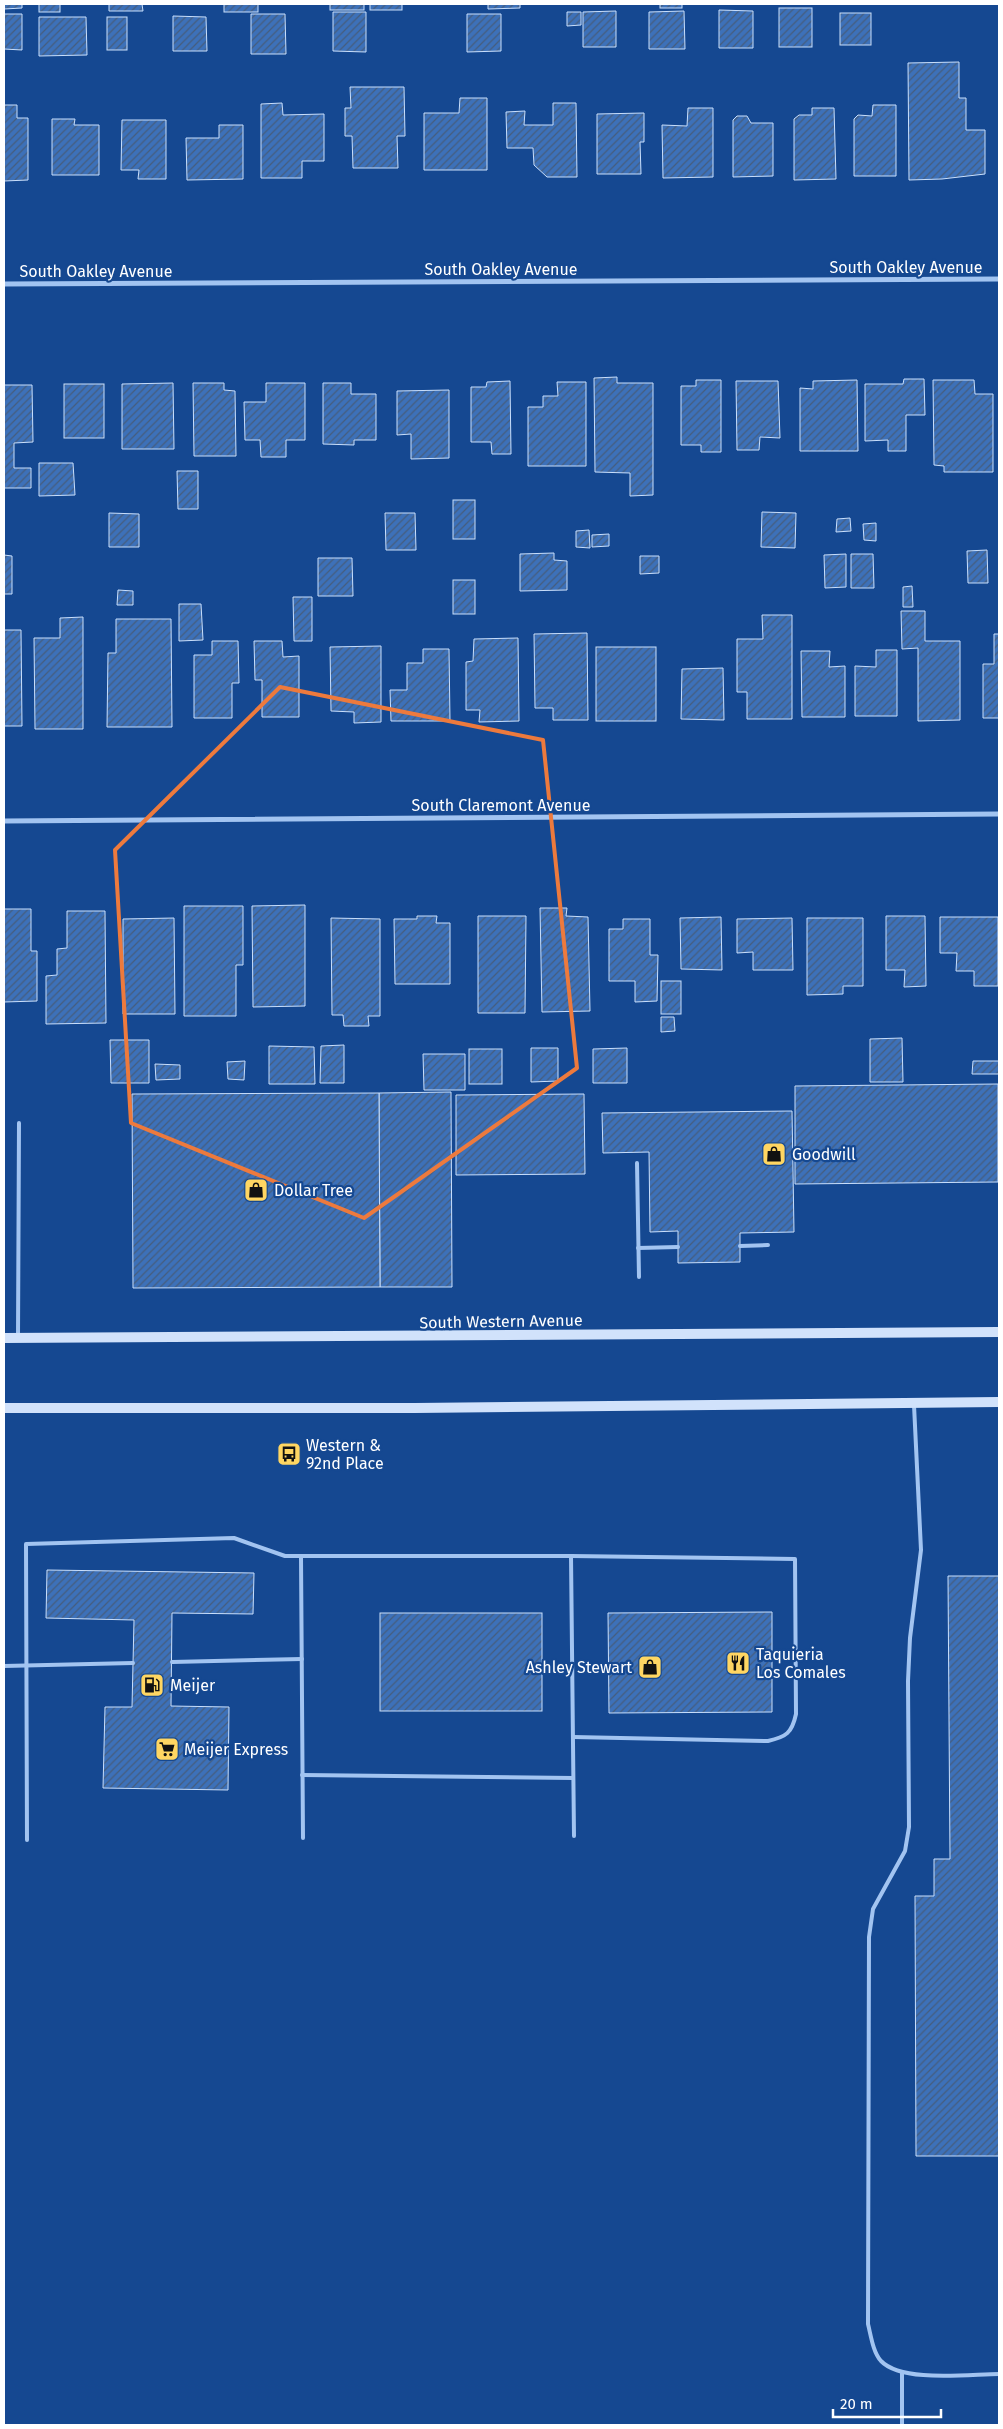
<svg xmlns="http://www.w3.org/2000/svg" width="1003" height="2429" font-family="'Fira Sans',sans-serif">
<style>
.building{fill:url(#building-hatch);stroke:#c9dffc}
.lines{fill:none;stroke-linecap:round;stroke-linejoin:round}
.lane{stroke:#a2c4f1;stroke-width:4}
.street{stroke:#a2c4f1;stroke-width:5}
.secondary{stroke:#d1e2fb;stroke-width:10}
.marked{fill:none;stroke:#ed7a3d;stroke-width:4;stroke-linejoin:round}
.labels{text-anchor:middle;stroke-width:4.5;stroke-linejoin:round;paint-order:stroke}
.street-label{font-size:16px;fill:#fff;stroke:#154891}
.poi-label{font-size:16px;fill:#fff;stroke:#154891;text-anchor:start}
</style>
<defs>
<pattern id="building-hatch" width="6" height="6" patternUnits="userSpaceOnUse" patternTransform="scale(1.25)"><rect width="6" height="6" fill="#3d71b9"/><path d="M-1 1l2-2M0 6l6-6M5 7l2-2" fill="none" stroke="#455d7d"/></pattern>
</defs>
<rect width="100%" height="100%" fill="#154891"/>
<g class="building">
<path d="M4 4H22V8L4 9Z"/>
<rect x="39" y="4" width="21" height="8"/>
<path d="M109 4H142L143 11H109Z"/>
<rect x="224" y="4" width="34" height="8"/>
<rect x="330" y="4" width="34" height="6"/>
<rect x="370" y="4" width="32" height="6"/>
<path d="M488 4H520V8L488 9Z"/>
<rect x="660" y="4" width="22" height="4"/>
<rect x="779" y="8" width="33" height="39"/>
<path d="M719 10 753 11V48H719Z"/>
<path d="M616 11V47H583V12Z"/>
<path d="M684 11 685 49H649V12Z"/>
<path d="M333 12H366V52L333 51Z"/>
<path d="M567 12H581V25L567 26Z"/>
<rect x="840" y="13" width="31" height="32"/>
<path d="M4 14H22V50L4 49Z"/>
<path d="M251 14H285L286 54H251Z"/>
<path d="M467 14H501V51L467 52Z"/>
<path d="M173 16 206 17 207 51H173Z"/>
<path d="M39 17H86L87 55 39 56Z"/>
<rect x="107" y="17" width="20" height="33"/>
<path d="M959 62V98H966V130H985V174L942 179 909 180 908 63Z"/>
<path d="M350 87H404L405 136H397L398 168H353L352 136H345V108H351Z"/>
<path d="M460 98H487V170H424V113H459Z"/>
<path d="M282 103 283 115 324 114V161H302V178H261V104Z"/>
<path d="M553 103H576L577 177H547L534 165 533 148H507L506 112 525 111 524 125H553Z"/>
<path d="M4 105H17V118H28V180L4 181Z"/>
<path d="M873 105H896V176H854V119L858 115 872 116Z"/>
<path d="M688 108H713V177L663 178 662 125 687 126Z"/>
<path d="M812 108H834L836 179 794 180V119L799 115H812Z"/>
<path d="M644 113V142H640L641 174H597V114Z"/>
<path d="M737 116H747L751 123H773V176L733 177V120Z"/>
<path d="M52 119H75L74 125H99V175H52Z"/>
<path d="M122 120H166V179H138L139 170H121Z"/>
<path d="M219 125H243V179L187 180 186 138H219Z"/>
<path d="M617 377V383H653V495L630 496V473L595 472 594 378Z"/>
<path d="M904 379H924L925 415H906V451H888V440L865 441V384H903Z"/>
<path d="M696 380H721V452H701V445H681V386H696Z"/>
<path d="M857 380 858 451H800V388L813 389V381Z"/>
<path d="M933 380H974L975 394H993V472H944V466L934 465Z"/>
<path d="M510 381 511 454H492L491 442H471V387H486L487 382Z"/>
<path d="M736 381H778L780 438 760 437 759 450H737Z"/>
<path d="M557 382H586V466H528V407H543V396H558Z"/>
<path d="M173 383 174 449H122V384Z"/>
<path d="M193 383H224V390L235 391 236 456H194Z"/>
<path d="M266 383H305V440H286V457H261L260 440H245L244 402H266Z"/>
<path d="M323 383H351V394H376V440H354V445L323 444Z"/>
<rect x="64" y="384" width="40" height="54"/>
<path d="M4 385H32L33 442 14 443V468H31V488H4Z"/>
<path d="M449 390V458L411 459V434L397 435V391Z"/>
<path d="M39 463H73L75 495 39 496Z"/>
<path d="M177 471H198V509H178Z"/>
<rect x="453" y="500" width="22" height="39"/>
<path d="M762 512 796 513 795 548 761 547Z"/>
<path d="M109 513 139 514V547H109Z"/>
<path d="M385 513H415L416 550H386Z"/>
<path d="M850 518 851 531 836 532 837 519Z"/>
<path d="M876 523V541L864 540 863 524Z"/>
<path d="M589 530 590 548 576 547V531Z"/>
<path d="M609 534V546L592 547V535Z"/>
<path d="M987 550 988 583H968L967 551Z"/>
<path d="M554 553V560L567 561V590L520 591V554Z"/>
<path d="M846 554V587L825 588 824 555Z"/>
<path d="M851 554H873L874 588H851Z"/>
<path d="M4 555 12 556V594H4Z"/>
<path d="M640 556H659V573L640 574Z"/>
<path d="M318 558H352L353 596H318Z"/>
<rect x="453" y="580" width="22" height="34"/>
<path d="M912 586 913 607H903V587Z"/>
<path d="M118 590 133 591V605H117Z"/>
<path d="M293 597H312V641H294Z"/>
<path d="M179 604H201L203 640 179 641Z"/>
<path d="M901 611H925V641H960V720L918 721V648L902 649Z"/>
<path d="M762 615H792V719H747V692H737V639H763Z"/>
<path d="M83 617V729H35L34 638H60V618Z"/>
<path d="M116 619H171L172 727H107L108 653H116Z"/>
<path d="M4 630H21L22 726H4Z"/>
<path d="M587 633 588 720H553V708H535L534 634Z"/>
<path d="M994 634H999V718H983V664H994Z"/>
<path d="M518 638 519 721 479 722 480 710H466V662L473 661 474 639Z"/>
<path d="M212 641H238L239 683H232V718H194V655H212Z"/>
<path d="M254 641H282L283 657 299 656V717H262V680H255Z"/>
<path d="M381 646V722L354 723V712L331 711 330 647Z"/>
<rect x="596" y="647" width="60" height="74"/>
<path d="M423 649H449L450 721H391L390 690H407V663H423Z"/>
<path d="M876 650H897V716H855V666L876 667Z"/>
<path d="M801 651H830L829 667 845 666V717H802Z"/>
<path d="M723 668 724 720 681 719 682 669Z"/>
<path d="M305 905V1006L253 1007 252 906Z"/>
<path d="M184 906H243V965H236V1016H184Z"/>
<path d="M540 908H567L566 916 588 917 590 1011 542 1012Z"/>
<path d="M4 909H31V951H37V1001L4 1002Z"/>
<path d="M67 911H105L106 1023 46 1024V976L57 975V949L67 948Z"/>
<path d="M417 916H437L436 923H450V984H395L394 919H417Z"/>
<path d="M478 916H526L525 1013H478Z"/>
<path d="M886 916H925L926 986 904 987 905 970H886Z"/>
<path d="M721 917 722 970 681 969 680 918Z"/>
<path d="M940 917H998V986H974V971H956L957 953H940Z"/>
<path d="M174 918 175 1014H123V919Z"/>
<path d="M331 918 380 919V1016H368L369 1026H344L343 1015H332Z"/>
<path d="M792 918 793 970H753V952L737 953V919Z"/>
<path d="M807 918H863V986H843V994L807 995Z"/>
<path d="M623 919H650V955H658L657 1001 635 1002V981H609V929H623Z"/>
<rect x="661" y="981" width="20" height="33"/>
<path d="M661 1017H674L675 1031 661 1032Z"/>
<path d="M902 1038 903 1082H870V1039Z"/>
<path d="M110 1040H149V1083H111Z"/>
<path d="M344 1045V1083H320L321 1046Z"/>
<path d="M269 1046 314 1047 315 1084H269Z"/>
<path d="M531 1048H558V1081L531 1082Z"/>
<path d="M627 1048V1083H593V1049Z"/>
<rect x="469" y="1049" width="33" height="35"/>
<path d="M423 1054H465V1090H424Z"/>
<path d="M245 1061 244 1080 228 1079 227 1062Z"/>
<path d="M973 1061H999V1074H972Z"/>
<path d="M155 1064 180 1065V1079L156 1080Z"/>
<path d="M998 1084V1182L795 1184V1086Z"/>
<path d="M451 1092 452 1287H380L379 1093Z"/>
<path d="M379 1093 380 1287 133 1288 132 1094Z"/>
<path d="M584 1094 585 1174 456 1175V1095Z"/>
<path d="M792 1111 794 1232 740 1233V1262L678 1263V1231L650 1232 649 1152 603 1153 602 1113Z"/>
<path d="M47 1570 254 1573 253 1614 172 1613 171 1706 229 1707 228 1790 103 1788 105 1707H132L134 1620 46 1618Z"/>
<path d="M948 1576H999V2156H916L915 1896H934V1859H950Z"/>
<path d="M772 1612V1712L609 1713 608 1613Z"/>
<rect x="380" y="1613" width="162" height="98"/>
</g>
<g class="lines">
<g class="lane">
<path d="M637 1163 639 1277"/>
<path d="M740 1246 768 1245"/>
<path d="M638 1248 678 1247"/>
<path d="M18 1336 19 1123"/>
<path d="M914 1405 921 1550 910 1638 908 1681 909 1827 905 1851 873 1909 869 1937 868 2324C871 2336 873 2352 881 2361 902 2383 970 2374 999 2374"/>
<path d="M571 1556 795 1559 796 1714C792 1733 786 1737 768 1741L573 1737"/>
<path d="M301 1557 303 1838"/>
<path d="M172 1662 302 1659"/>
<path d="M4 1666 133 1663"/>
<path d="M302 1775 573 1778"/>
<path d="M27 1840 26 1544 234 1538 285 1556H571L574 1836"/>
<path d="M902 2425V2372"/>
</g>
<g class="street">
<path d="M4 284 999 279"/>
<path d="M4 821 999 814"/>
</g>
<g class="secondary">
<path d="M4 1338 999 1332"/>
<path d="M4 1408H415L999 1402"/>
</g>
</g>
<path class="marked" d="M280 687 543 740 577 1068 364 1218 131 1123 115 850Z"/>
<defs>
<g id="shop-square" transform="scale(1.25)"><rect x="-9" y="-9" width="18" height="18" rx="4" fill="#ffd662" stroke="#154891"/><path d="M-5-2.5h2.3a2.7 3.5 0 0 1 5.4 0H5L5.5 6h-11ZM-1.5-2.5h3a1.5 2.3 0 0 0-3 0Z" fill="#111"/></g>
<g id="bus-square" transform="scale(1.25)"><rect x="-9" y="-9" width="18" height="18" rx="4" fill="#ffd662" stroke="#154891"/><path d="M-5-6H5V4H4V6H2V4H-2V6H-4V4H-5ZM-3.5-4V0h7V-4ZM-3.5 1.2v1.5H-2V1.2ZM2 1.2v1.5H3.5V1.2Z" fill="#111"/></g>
<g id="restaurant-square" transform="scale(1.25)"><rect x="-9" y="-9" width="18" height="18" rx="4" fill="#ffd662" stroke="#154891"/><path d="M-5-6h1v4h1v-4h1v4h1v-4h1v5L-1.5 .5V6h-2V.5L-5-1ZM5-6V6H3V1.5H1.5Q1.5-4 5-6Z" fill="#111"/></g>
<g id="fuel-square" transform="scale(1.25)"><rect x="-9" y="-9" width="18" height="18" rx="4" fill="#ffd662" stroke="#154891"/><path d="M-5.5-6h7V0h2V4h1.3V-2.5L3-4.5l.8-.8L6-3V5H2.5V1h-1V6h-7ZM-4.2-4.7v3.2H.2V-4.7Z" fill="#111"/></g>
<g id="supermarket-square" transform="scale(1.25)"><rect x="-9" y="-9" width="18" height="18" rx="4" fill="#ffd662" stroke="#154891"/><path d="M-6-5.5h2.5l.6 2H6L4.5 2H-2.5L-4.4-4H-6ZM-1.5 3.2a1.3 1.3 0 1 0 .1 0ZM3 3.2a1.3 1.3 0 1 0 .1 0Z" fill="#111"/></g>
</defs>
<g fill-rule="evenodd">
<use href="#shop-square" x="774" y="1154"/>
<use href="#shop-square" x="256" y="1190"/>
<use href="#bus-square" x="289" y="1454"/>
<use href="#restaurant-square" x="738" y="1663"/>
<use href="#shop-square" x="650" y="1667"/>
<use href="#fuel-square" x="152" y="1685"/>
<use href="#supermarket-square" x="167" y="1749"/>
</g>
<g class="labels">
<g class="street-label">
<text x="906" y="273">South Oakley Avenue</text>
<text x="501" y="275">South Oakley Avenue</text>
<text x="96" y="277">South Oakley Avenue</text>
<text x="501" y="811">South Claremont Avenue</text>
<text transform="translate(501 1321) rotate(-1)" y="6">South Western Avenue</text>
</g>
<g class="poi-label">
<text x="792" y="1160">Goodwill</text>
<text x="274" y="1196">Dollar Tree</text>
<text x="306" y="1451">Western &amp;<tspan x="306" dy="18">92nd Place</tspan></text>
<text x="756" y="1660">Taquieria<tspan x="756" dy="18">Los Comales</tspan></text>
<text x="632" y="1673" text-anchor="end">Ashley Stewart</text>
<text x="170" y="1691">Meijer</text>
<text x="184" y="1755">Meijer Express</text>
</g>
</g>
<rect width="1003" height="2429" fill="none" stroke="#ffffff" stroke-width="10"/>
<path d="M833 2409v8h108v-8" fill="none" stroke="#ffffff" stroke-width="2.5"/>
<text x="840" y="2409" font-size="15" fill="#ffffff" stroke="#154891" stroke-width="4" paint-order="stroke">20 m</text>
</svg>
